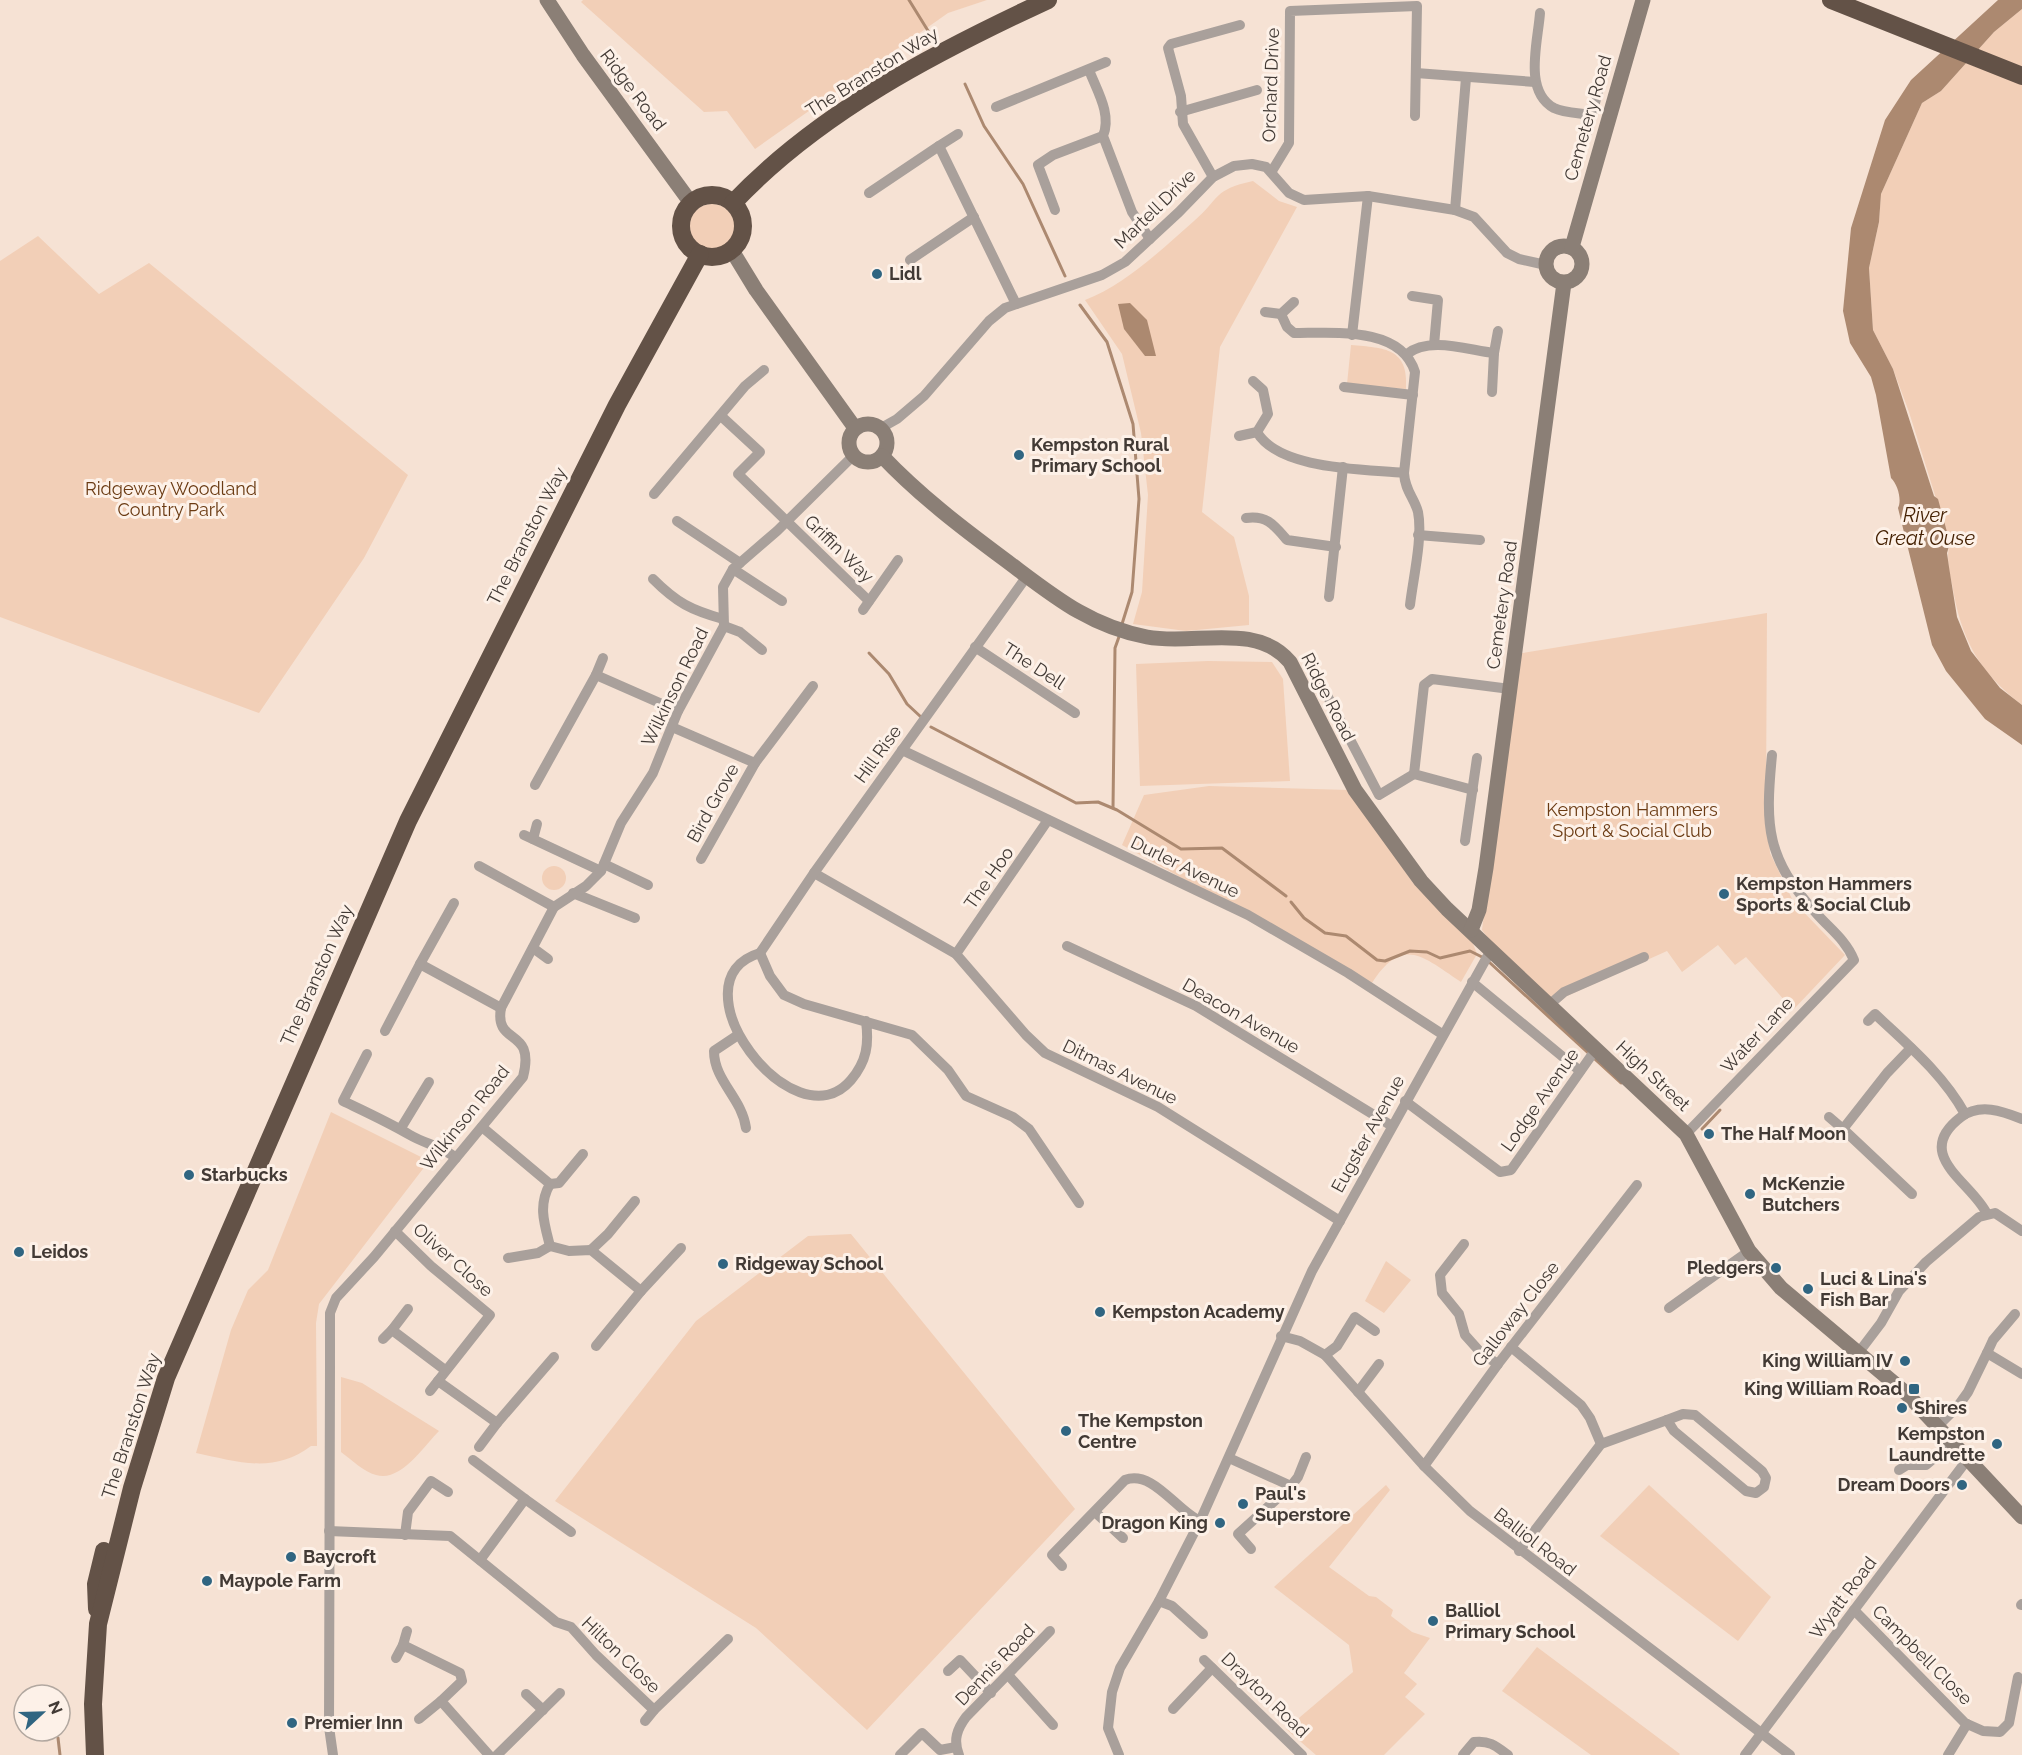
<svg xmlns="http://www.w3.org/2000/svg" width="2022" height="1755" font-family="Raleway,sans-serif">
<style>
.green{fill:#f2cfb7}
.water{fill:#ac8970}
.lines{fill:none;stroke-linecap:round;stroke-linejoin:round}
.stream{stroke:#ac8970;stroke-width:3}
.street{stroke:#a9a09b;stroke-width:10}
.secondary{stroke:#8b7f76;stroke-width:15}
.highway{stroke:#635247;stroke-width:18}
.poi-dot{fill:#306581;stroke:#fdf1e8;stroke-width:2}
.labels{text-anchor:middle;stroke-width:6;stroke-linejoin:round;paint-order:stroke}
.street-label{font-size:18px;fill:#423a35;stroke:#fdf1e8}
.poi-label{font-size:18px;font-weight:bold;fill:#423a35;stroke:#fdf1e8;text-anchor:start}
.park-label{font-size:18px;fill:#6b3b13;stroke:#fdf1e8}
.water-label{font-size:20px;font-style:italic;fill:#452103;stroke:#fdf1e8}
</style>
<rect width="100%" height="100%" fill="#f6e2d4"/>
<g class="green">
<path d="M583 0H987L948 13 755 149 727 111 704 112 581 2Z"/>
<path d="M2022 9V705C1978 671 1961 639 1952 584 1949 570 1946 557 1950 543L1909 412 1893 369 1873 330 1869 268 1879 222 1881 194 1922 103 1941 91 1994 32Z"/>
<path d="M1253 181 1279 201 1297 207 1220 347 1202 512 1234 537 1249 596V625L1186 631 1133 624 1142 592 1148 495 1141 433 1122 354 1085 300C1125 285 1162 249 1194 221 1221 198 1212 190 1253 181Z"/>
<circle cx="712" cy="227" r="23"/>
<path d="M38 236 99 294 149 263 408 475 364 558 259 713 0 617V261Z"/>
<path d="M1351 345C1385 348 1409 348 1406 389L1347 384Z"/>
<path d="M1767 613 1766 801 1770 853 1793 901 1845 955 1793 1010 1746 957 1735 965 1718 945 1682 972 1667 951 1567 996 1556 1005 1497 950 1482 930 1517 654Z"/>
<path d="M1208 661 1272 662 1283 679 1290 781 1140 786 1136 664Z"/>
<path d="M1209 786 1349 790 1413 883 1472 941 1477 954 1461 982C1423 957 1403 935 1372 983L1122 845 1144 795Z"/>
<circle cx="554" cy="878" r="12"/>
<path d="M331 1112 429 1161 319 1304 316 1323 317 1446H311C274 1474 239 1462 196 1453L231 1330 248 1290 268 1270Z"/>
<path d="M851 1234 1075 1509 867 1730 756 1628 555 1501 696 1321 808 1236Z"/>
<path d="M1386 1261 1411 1280 1384 1313 1365 1301Z"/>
<path d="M341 1377 362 1383 439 1431C424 1446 400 1483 376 1475 364 1472 352 1460 341 1452Z"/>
<path d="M1386 1485 1390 1490 1329 1567 1369 1596 1376 1597 1393 1610 1391 1616 1412 1632 1430 1638 1404 1673 1417 1684 1405 1697 1425 1714 1384 1755H1316L1286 1729 1353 1672 1349 1645 1274 1587Z"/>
<path d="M1649 1485 1771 1597 1738 1641 1600 1536Z"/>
<path d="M1537 1647 1680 1754 1679 1755H1591L1502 1691Z"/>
</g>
<g class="water">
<path d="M1998 0H2022V9L1994 32 1941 91 1922 103 1881 194 1879 222 1869 268 1873 330 1893 369 1934 496 1938 499 1950 543 1947 553 1949 567 1957 617 1971 651 2000 688 2022 705V745L1985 719 1946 671 1932 645 1898 508C1902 500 1898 485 1891 478L1876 395 1871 377 1850 343 1843 311 1851 228 1885 120 1911 80Z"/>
<path d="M1130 303 1147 320 1156 356H1145L1124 329 1118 304Z"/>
</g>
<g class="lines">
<g class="stream">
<path d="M909 0 930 34"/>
<path d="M965 84 984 126 1023 184 1065 276"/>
<path d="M1080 305 1107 342 1133 424 1139 499 1132 592 1122 624"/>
<path d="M869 653 889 674 907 704 921 717"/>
<path d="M931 727 1076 803 1098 802 1117 810 1181 849 1222 848 1286 896"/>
<path d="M1113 808 1115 648 1120 634"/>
<path d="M1291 902 1304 918 1325 933 1346 936 1377 960 1385 961 1410 951 1427 952 1440 958 1470 951 1484 958"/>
<path d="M1489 962 1621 1083"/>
<path d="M1702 1129 1720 1110"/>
<path d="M58 1738 60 1755"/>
</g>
<g class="street">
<path d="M1540 13C1538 42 1523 91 1554 108 1564 113 1580 113 1591 115"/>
<path d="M1089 70C1097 91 1112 114 1103 136L1132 212 1150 239"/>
<path d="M1416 73 1535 82"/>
<path d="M996 107 1106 62"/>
<path d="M1180 112 1257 90"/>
<path d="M1587 132 1598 92"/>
<path d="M939 146 958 134"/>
<path d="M1272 171 1289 143 1290 11 1417 6 1415 116"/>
<path d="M1213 177 1183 124 1181 96 1168 48 1171 44 1240 25"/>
<path d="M869 193 939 146 1016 304"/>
<path d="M1055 210 1038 165 1053 155 1103 136"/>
<path d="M1455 210 1466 78"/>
<path d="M910 260 974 217"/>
<path d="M1412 296 1438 300 1434 345"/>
<path d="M1265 312 1281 314 1294 302"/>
<path d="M1281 314 1287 327 1294 333C1333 333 1401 326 1415 372L1404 473C1405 491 1414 497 1418 512 1423 537 1413 579 1410 605"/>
<path d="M1352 335 1368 196"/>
<path d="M1407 354C1429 336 1468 350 1494 353L1498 331"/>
<path d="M1344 387 1413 395"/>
<path d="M1492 392 1494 353"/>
<path d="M721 416 760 452 738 474 869 601"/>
<path d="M881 428 897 419 924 396 989 321 1005 308 1102 275 1125 262 1179 212 1213 177 1234 166 1252 164 1266 167 1289 193 1304 200 1368 196 1455 210 1474 217 1507 253 1519 259 1546 265"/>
<path d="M1257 432C1279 470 1364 469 1404 473"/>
<path d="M1239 436 1257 432 1268 414 1263 390 1253 381"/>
<path d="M654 494 745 386 764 370"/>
<path d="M1246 518C1267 515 1274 525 1287 540L1336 547"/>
<path d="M677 521 740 563"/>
<path d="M1418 535 1480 540"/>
<path d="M733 569 782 601"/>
<path d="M653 579C677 603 691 610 723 619"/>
<path d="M1329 597 1343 467"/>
<path d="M863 610 898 560"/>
<path d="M724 626 740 632 762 650"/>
<path d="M975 647 1075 713"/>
<path d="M596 675 603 658"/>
<path d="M1318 678 1379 795 1414 774"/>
<path d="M672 727 755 763 701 859"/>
<path d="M902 750 1248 915 1348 973 1442 1034"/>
<path d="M755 763 813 686"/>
<path d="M535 785 596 675 678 711"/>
<path d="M1473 790 1414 774 1424 685 1432 679 1510 689"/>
<path d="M524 835 601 871"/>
<path d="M533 839 537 824"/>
<path d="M1465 841 1477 758"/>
<path d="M604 864 648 885"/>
<path d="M479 866 554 907"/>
<path d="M814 873 956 954 1026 1035 1045 1053 1158 1107 1340 1221"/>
<path d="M573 893 635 918"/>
<path d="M454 903 420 964 501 1008"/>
<path d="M1067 946 1196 1006 1392 1126"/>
<path d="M533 948 548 959"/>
<path d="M760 953 814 873 1027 576"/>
<path d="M956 954 1048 820"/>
<path d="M1472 982 1580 1071"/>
<path d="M1549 1005 1564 992 1644 957"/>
<path d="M866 1021C869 1044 867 1061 851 1080 794 1147 669 980 760 953L770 976 784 995 804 1004 912 1035 948 1070 966 1096 1013 1117 1029 1129 1079 1203"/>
<path d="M1868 1021 1875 1014C1908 1045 1943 1074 1965 1114"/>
<path d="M385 1031 420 964"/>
<path d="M738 1035 714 1051C714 1081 742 1098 746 1128"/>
<path d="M367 1054 343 1101C366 1112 388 1122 410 1135 425 1144 442 1146 456 1158"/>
<path d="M1405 1101 1500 1172 1511 1170 1596 1049"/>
<path d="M1829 1117 1843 1129 1887 1073 1911 1048"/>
<path d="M482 1127 550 1184C538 1205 544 1223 550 1246L569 1251 591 1250 641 1291 596 1346"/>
<path d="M401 1128 429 1082"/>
<path d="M1843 1129 1912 1194"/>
<path d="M1686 1134 1854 960C1846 940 1830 929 1816 913 1766 858 1765 827 1772 755"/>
<path d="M550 1184 559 1183 583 1154"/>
<path d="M1987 1214C1972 1182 1911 1155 1961 1117 1980 1103 2002 1111 2022 1119"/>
<path d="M395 1231 431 1266 490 1315 430 1391"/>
<path d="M1464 1244 1440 1275 1442 1293 1459 1314 1465 1335 1482 1354 1498 1364"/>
<path d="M591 1250 608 1234 635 1201"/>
<path d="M508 1258 538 1253 550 1246"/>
<path d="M641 1291 681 1248"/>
<path d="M1669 1308 1749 1251"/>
<path d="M392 1330 408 1309"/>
<path d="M1281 1336 1300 1341 1325 1355 1424 1466 1470 1511 1790 1755"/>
<path d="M383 1339 392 1330 445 1370"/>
<path d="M1511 1347 1581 1405 1590 1418 1601 1444"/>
<path d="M1859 1352 1881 1323 1899 1291 1926 1262 1979 1217 1995 1213 2022 1231"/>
<path d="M1987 1353 1993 1340 2015 1314"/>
<path d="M1325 1355 1337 1346 1355 1317 1375 1331"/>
<path d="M438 1381 497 1423"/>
<path d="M1358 1392 1379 1364"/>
<path d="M1683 1414 1695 1415 1762 1471 1766 1478 1764 1487 1756 1493 1746 1491 1674 1431 1667 1420Z"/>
<path d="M1939 1425 1958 1406 1968 1392 1987 1353 2022 1374"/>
<path d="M479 1447 497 1423 554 1357"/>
<path d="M1229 1458 1291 1486"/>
<path d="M473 1460 525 1499"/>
<path d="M1424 1466 1498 1364 1637 1185"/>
<path d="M1899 1470 1907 1465H1926L1953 1442"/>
<path d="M1095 1512 1123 1538"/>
<path d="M329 1531 450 1536 556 1622 571 1627 596 1655 654 1710 728 1639"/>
<path d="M405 1535 408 1512 431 1481 448 1492"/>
<path d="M1251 1549 1238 1534 1291 1486 1298 1477 1306 1457"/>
<path d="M1519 1551 1601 1444 1667 1420"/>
<path d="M480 1560 525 1499 571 1532"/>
<path d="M1062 1566 1052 1555 1125 1480C1152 1469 1177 1511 1200 1521"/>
<path d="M1159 1601 1172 1606 1203 1634"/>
<path d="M2021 1605 2022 1604"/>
<path d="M1854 1610 1965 1723 1983 1731 2000 1732 2009 1723 2018 1677"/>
<path d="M407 1631 403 1645 460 1673 462 1681 441 1701 489 1755"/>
<path d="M396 1658 403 1645"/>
<path d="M1204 1660 1302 1755"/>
<path d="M948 1671 960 1660 991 1693"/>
<path d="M1009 1676 1053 1725"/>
<path d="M526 1694 543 1710"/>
<path d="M1173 1709 1212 1668"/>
<path d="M419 1719 441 1701"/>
<path d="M645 1721 654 1710"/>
<path d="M333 1755 329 1727 330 1366V1313L336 1298 374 1257 523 1077C536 1026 494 1047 501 1008L554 907 586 886 601 871 621 823 653 773 678 711 724 626 723 587 733 569 777 531 853 456"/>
<path d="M497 1755 560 1693"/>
<path d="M900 1755 922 1733 940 1750 956 1747"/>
<path d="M959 1755C953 1740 957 1729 966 1717L1050 1631"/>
<path d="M1119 1755 1108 1728 1112 1692 1120 1668 1159 1601 1200 1521 1312 1271 1491 950"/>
<path d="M1463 1755 1474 1742C1489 1740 1496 1746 1508 1755"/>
<path d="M1745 1755 1967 1460"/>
<path d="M1948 1755 1967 1724"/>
</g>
<g class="secondary">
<path d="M547 0 583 55 691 203"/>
<circle cx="1564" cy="264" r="18"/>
<path d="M1572 247 1643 0"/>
<path d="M731 249 756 290 855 428"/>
<circle cx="868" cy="443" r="19"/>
<path d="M882 456C919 495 961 527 1004 559 1051 594 1088 626 1147 637 1193 646 1256 621 1290 662L1355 790 1421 881 1447 909 1686 1134 1749 1251 1781 1288 1907 1394 2022 1517"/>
<path d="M1471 930 1479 910 1486 868 1564 283"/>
</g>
<g class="highway">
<path d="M1831 0 2022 76"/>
<circle cx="712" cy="226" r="31"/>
<path d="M733 203C819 112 936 52 1048 0"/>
<path d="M97 1609 96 1584 104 1551"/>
<path d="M95 1755 93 1704 98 1624 132 1488 166 1378 408 821 617 405 700 254"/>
</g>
</g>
<g class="poi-dot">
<circle cx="877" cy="274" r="6"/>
<circle cx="1019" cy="455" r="6"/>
<circle cx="1724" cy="894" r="6"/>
<circle cx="1709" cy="1134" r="6"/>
<circle cx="189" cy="1175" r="6"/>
<circle cx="1750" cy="1194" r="6"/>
<circle cx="19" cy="1252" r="6"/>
<circle cx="723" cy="1264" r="6"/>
<circle cx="1776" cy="1268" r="6"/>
<circle cx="1808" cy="1289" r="6"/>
<circle cx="1100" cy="1312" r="6"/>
<circle cx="1905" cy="1361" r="6"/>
<rect x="1908" y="1383" width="12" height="12" rx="3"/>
<circle cx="1902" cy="1408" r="6"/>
<circle cx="1066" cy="1431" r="6"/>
<circle cx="1997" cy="1444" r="6"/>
<circle cx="1962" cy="1485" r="6"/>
<circle cx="1243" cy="1504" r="6"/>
<circle cx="1220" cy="1523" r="6"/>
<circle cx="291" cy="1557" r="6"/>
<circle cx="207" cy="1581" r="6"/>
<circle cx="1433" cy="1621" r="6"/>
<circle cx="292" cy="1723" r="6"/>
</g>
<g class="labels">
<g class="street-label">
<text transform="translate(872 72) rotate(-32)" y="6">The Branston Way</text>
<text transform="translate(1271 85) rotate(-88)" y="6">Orchard Drive</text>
<text transform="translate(633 90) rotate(53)" y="6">Ridge Road</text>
<text transform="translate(1588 118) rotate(-74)" y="6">Cemetery Road</text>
<text transform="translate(1155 209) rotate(-44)" y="6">Martell Drive</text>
<text transform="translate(527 536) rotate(-63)" y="6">The Branston Way</text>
<text transform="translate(839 549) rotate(44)" y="6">Griffin Way</text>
<text transform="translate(1502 605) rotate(-82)" y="6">Cemetery Road</text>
<text transform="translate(1034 666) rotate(33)" y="6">The Dell</text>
<text transform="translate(675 687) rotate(-64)" y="6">Wilkinson Road</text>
<text transform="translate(1328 697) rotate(63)" y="6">Ridge Road</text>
<text transform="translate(878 754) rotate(-54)" y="6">Hill Rise</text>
<text transform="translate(713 803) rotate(-61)" y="6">Bird Grove</text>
<text transform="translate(1185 867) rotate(26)" y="6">Durler Avenue</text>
<text transform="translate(989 878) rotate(-55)" y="6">The Hoo</text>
<text transform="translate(317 975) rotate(-66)" y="6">The Branston Way</text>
<text transform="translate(1241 1016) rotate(30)" y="6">Deacon Avenue</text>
<text transform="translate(1757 1035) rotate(-47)" y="6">Water Lane</text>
<text transform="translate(1120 1072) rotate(26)" y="6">Ditmas Avenue</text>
<text transform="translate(1653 1076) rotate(43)" y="6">High Street</text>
<text transform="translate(1540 1100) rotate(-55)" y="6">Lodge Avenue</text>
<text transform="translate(465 1118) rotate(-51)" y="6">Wilkinson Road</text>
<text transform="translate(1368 1134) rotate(-61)" y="6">Eugster Avenue</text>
<text transform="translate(453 1260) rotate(42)" y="6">Oliver Close</text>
<text transform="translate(1516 1314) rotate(-52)" y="6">Galloway Close</text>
<text transform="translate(131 1426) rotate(-72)" y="6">The Branston Way</text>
<text transform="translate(1535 1542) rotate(38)" y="6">Balliol Road</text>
<text transform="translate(1843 1598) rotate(-53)" y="6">Wyatt Road</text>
<text transform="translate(621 1655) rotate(44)" y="6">Hilton Close</text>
<text transform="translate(1922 1655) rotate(45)" y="6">Campbell Close</text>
<text transform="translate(995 1665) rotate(-46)" y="6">Dennis Road</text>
<text transform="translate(1265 1695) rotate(44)" y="6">Drayton Road</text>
</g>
<g class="poi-label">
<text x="889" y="280">Lidl</text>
<text x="1031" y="451">Kempston Rural<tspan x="1031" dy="21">Primary School</tspan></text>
<text x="1736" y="890">Kempston Hammers<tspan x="1736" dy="21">Sports &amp; Social Club</tspan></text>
<text x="1721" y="1140">The Half Moon</text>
<text x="201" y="1181">Starbucks</text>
<text x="1762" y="1190">McKenzie<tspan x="1762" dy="21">Butchers</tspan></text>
<text x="31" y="1258">Leidos</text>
<text x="735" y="1270">Ridgeway School</text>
<text x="1764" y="1274" text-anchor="end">Pledgers</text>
<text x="1820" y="1285">Luci &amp; Lina's<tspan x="1820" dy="21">Fish Bar</tspan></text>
<text x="1112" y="1318">Kempston Academy</text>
<text x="1893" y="1367" text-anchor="end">King William IV</text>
<text x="1902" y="1395" text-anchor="end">King William Road</text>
<text x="1914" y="1414">Shires</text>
<text x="1078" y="1427">The Kempston<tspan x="1078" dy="21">Centre</tspan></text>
<text x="1985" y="1440" text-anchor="end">Kempston<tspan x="1985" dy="21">Laundrette</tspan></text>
<text x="1950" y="1491" text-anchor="end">Dream Doors</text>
<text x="1255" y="1500">Paul's<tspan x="1255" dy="21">Superstore</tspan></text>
<text x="1208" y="1529" text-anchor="end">Dragon King</text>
<text x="303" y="1563">Baycroft</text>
<text x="219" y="1587">Maypole Farm</text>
<text x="1445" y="1617">Balliol<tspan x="1445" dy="21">Primary School</tspan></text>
<text x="304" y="1729">Premier Inn</text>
</g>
<g class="park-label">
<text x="171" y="495">Ridgeway Woodland<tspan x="171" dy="21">Country Park</tspan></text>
<text x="1632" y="816">Kempston Hammers<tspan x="1632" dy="21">Sport &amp; Social Club</tspan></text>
</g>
<g class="water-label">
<text x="1925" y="522">River<tspan x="1925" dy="23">Great Ouse</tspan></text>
</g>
</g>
<g transform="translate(42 1713) rotate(68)"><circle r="28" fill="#fdf1e8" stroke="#b2a8a0" stroke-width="1.5"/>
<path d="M0-4.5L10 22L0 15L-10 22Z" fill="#306581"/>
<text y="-9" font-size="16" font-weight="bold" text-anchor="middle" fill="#423a35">N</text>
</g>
</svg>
